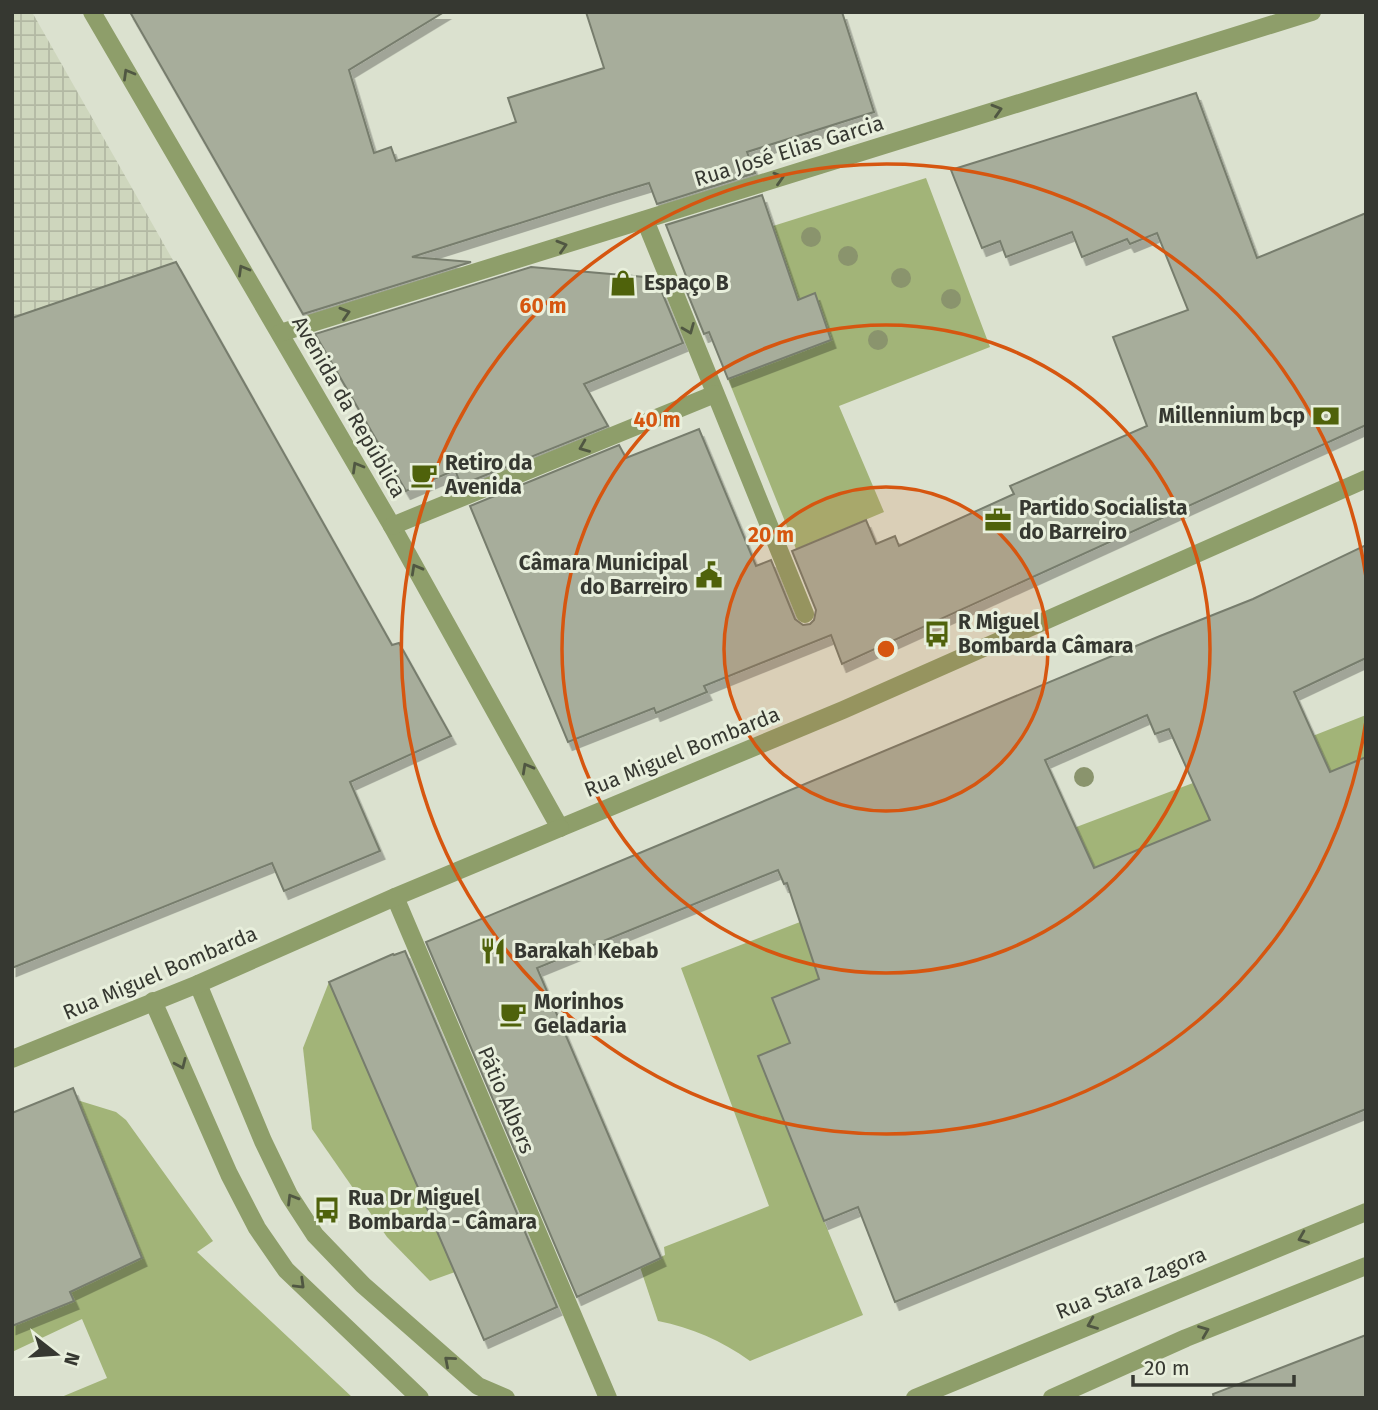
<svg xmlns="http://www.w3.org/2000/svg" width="1378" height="1410" font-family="'Fira Sans',sans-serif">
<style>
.industrial{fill:url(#industrial-grid)}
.grass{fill:#a2b478}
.building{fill:#a7ad9b;stroke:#777d6d;stroke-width:2;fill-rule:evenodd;filter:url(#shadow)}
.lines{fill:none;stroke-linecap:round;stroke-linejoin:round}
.pedestrian{stroke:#8e9e6a;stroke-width:18}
.minor{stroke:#8e9e6a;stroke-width:18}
.tertiary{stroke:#8e9e6a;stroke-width:18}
.tree{fill:#8a946d}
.oneway{stroke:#505742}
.ring{fill:none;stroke:#d65610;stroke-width:3.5}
.labels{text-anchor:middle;stroke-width:6;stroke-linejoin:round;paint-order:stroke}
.street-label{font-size:21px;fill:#363831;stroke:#e8efdc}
.poi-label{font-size:21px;font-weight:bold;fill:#363831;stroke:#e8efdc;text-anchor:start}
.centre{fill:#d65610;stroke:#e8efdc;stroke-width:3.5}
.ring-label{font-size:21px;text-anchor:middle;font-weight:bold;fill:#d65610;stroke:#e8efdc;stroke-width:6;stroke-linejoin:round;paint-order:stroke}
</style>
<defs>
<pattern id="industrial-grid" width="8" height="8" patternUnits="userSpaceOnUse" patternTransform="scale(1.75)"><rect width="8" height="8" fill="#ced6bd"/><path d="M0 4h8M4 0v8" fill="none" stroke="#b2b8a3"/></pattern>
<filter id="shadow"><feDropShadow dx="4.5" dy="8" stdDeviation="0" flood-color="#0004"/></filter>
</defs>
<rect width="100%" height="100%" fill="#dbe1cf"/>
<path class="industrial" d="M12 12H32L383 630 12 766Z"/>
<g class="grass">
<path d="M926 178 990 347 839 406 884 512 796 549 728 379 831 340 798 300 773 226Z"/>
<path d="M1366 715V757L772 998 790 1043 824 1221 863 1315 750 1361C721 1340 692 1328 658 1321L640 1267 665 1255 664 1247 769 1206 681 968 800 922 803 930 1193 783Z"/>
<path d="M329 982 455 1272 430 1281 387 1237 312 1129 303 1048Z"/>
<path d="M77 1100 116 1112 126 1120 213 1241 197 1252 353 1398H59L107 1378 82 1319 12 1352V1326L74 1301 70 1292 142 1258Z"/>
</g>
<g class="building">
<path d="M130 12H444L349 70 374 153 391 147 396 161 516 122 508 98 604 68 586 12H842L874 112 747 152 755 173 657 204 649 183 609 195 412 257 471 262 303 314Z"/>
<path d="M1196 93 1257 258 1366 213V425L842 664 831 635 704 686 707 692 656 713 654 708 568 742 470 506 619 445 626 458 699 429 756 566 771 560 795 619 803 625 810 624 814 620 816 610 792 551 866 520 876 544 895 536 899 546 1014 494 1010 486 1147 426 1113 337 1188 310 1157 233 1130 244 1127 239 1082 257 1072 232 1006 257 1000 241 982 248 951 170Z"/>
<path d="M762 195 798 300 815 293 831 340 728 379 709 332 704 334 682 280 688 281 666 225Z"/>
<path d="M176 262 392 645 399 643 451 736 350 782 380 851 284 891 272 863 12 968V318Z"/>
<path d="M531 267 656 278 683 343 584 384 608 426 461 485 455 470 406 491 315 334Z"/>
<path d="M1366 545V658L1294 692 1330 772 1366 757V1109L895 1302 858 1207 824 1221 758 1056 790 1043 772 998 819 979 787 883 784 884 778 870 537 968 661 1258 577 1297 426 942 1160 636 1253 599ZM1147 715 1155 734 1169 729 1210 820 1094 868 1045 760Z"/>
<path d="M405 951 557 1307 484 1340 329 982 393 954 394 955Z"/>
<path d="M73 1088 142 1258 70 1292 74 1301 12 1326V1113Z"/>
<path d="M1366 1335V1398H1214L1213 1394Z"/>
</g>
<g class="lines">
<g class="pedestrian">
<path d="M560 828 843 710 1366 479"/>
<path d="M395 897 608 1398"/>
</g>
<g class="minor">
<path d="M92 12 392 526 560 828"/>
<path d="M645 220 805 614"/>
<path d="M280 333 1312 12"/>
<path d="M392 526 715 394"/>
</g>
<g class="tertiary">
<path d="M198 984 263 1141 289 1195 315 1235 363 1285 478 1386 506 1398"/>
<path d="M153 1001 229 1174 257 1228 286 1270 420 1398"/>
<path d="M12 1059 198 984 395 897 560 828"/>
<path d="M915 1398 1366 1212"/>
<path d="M1052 1398 1186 1338 1366 1266"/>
</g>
</g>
<g class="tree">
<circle cx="811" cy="237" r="10"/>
<circle cx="848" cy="256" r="10"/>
<circle cx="901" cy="278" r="10"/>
<circle cx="951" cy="299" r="10"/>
<circle cx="878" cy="340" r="10"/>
<circle cx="1084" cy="777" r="10"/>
</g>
<defs><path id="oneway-chevron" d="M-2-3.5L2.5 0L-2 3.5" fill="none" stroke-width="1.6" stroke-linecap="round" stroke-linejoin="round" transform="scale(1.75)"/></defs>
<g class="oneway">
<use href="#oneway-chevron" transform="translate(128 74) rotate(-120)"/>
<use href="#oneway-chevron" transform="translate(997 110) rotate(-17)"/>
<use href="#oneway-chevron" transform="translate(779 178) rotate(-17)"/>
<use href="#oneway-chevron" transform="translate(562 246) rotate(-17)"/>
<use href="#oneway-chevron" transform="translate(243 270) rotate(-120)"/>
<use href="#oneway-chevron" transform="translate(345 313) rotate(-17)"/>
<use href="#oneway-chevron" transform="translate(689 329) rotate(68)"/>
<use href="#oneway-chevron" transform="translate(584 447) rotate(158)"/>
<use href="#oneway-chevron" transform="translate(357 467) rotate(-120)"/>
<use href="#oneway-chevron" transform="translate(416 569) rotate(-119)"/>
<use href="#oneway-chevron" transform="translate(527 768) rotate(-119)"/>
<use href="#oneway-chevron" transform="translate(181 1064) rotate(66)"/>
<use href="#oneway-chevron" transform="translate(292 1199) rotate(-121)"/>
<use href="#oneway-chevron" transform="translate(1303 1238) rotate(158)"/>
<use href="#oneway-chevron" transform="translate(300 1284) rotate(44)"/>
<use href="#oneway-chevron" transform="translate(1092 1324) rotate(158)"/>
<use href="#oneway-chevron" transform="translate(1204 1331) rotate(-22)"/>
<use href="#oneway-chevron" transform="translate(449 1361) rotate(-139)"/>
</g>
<circle cx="886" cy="649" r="162" fill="#d65610" fill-opacity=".12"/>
<g class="ring">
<circle cx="886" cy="649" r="162"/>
<circle cx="886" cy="649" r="324"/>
<path d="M1366 721A485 485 0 1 1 1366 577"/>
</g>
<defs>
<g id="shop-bare" transform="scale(2.1)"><path d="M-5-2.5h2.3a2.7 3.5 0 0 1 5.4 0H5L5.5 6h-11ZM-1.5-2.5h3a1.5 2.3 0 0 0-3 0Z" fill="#4f620b" stroke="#e8efdc" stroke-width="2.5" paint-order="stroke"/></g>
<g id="bank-bare" transform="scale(2.1)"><path d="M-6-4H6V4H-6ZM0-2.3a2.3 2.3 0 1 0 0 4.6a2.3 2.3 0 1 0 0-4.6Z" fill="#4f620b" stroke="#e8efdc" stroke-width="2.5" paint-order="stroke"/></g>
<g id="cafe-bare" transform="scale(2.1)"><path d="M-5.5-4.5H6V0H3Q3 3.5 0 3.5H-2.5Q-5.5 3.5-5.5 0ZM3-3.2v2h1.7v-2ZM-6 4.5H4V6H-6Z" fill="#4f620b" stroke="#e8efdc" stroke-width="2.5" paint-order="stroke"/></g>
<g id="office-bare" transform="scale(2.1)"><path d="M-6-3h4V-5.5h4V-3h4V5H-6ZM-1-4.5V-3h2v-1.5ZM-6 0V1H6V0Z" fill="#4f620b" stroke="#e8efdc" stroke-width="2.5" paint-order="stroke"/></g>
<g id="civic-bare" transform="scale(2.1)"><path d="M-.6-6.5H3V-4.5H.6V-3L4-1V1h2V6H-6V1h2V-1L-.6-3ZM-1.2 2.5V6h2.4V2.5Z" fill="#4f620b" stroke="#e8efdc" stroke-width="2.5" paint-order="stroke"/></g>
<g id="bus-bare" transform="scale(2.1)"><path d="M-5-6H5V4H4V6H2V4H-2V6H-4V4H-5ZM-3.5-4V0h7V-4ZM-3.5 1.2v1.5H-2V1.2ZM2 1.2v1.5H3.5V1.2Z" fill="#4f620b" stroke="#e8efdc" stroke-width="2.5" paint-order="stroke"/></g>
<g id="restaurant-bare" transform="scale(2.1)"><path d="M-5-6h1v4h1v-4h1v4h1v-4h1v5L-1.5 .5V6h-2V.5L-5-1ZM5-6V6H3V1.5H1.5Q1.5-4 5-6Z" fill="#4f620b" stroke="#e8efdc" stroke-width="2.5" paint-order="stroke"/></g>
</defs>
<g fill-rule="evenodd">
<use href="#shop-bare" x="623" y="283"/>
<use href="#bank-bare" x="1326" y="416"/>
<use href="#cafe-bare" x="424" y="475"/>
<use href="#office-bare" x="998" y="520"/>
<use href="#civic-bare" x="709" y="575"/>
<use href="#bus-bare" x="937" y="634"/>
<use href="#restaurant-bare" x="493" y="951"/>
<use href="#cafe-bare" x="513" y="1014"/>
<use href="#bus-bare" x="327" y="1210"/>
</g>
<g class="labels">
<g class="street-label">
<text transform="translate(789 151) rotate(-17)" y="7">Rua José Elias Garcia</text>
<text transform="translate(349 407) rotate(60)" y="7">Avenida da República</text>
<text transform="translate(682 752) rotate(-22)" y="7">Rua Miguel Bombarda</text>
<text transform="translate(160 973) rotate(-23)" y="7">Rua Miguel Bombarda</text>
<text transform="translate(506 1100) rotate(67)" y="7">Pátio Albers</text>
<text transform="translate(1131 1283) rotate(-22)" y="7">Rua Stara Zagora</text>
</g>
<g class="poi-label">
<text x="644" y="290">Espaço B</text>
<text x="1305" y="423" text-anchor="end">Millennium bcp</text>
<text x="445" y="470">Retiro da<tspan x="445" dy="24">Avenida</tspan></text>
<text x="1019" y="515">Partido Socialista<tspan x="1019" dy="24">do Barreiro</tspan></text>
<text x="688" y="570" text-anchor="end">Câmara Municipal<tspan x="688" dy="24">do Barreiro</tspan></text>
<text x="958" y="629">R Miguel<tspan x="958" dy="24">Bombarda Câmara</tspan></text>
<text x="514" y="958">Barakah Kebab</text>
<text x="534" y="1009">Morinhos<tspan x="534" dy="24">Geladaria</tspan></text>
<text x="348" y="1205">Rua Dr Miguel<tspan x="348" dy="24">Bombarda - Câmara</tspan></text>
</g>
</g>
<circle cx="886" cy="649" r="10" class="centre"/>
<g class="ring-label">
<text x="543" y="313">60 m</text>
<text x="657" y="427">40 m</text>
<text x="771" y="542">20 m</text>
</g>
<rect width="1378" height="1410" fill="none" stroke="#363831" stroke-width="28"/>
<g transform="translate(56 1354) rotate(107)" stroke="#e8efdc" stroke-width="5" paint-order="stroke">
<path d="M0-5L12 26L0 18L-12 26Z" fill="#363831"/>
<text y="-10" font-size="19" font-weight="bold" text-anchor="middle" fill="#363831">N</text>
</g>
<path d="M1133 1375v10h161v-10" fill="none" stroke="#363831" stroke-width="3.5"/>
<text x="1144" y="1375" font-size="21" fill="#363831" stroke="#e8efdc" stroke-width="5" paint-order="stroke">20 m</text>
</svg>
